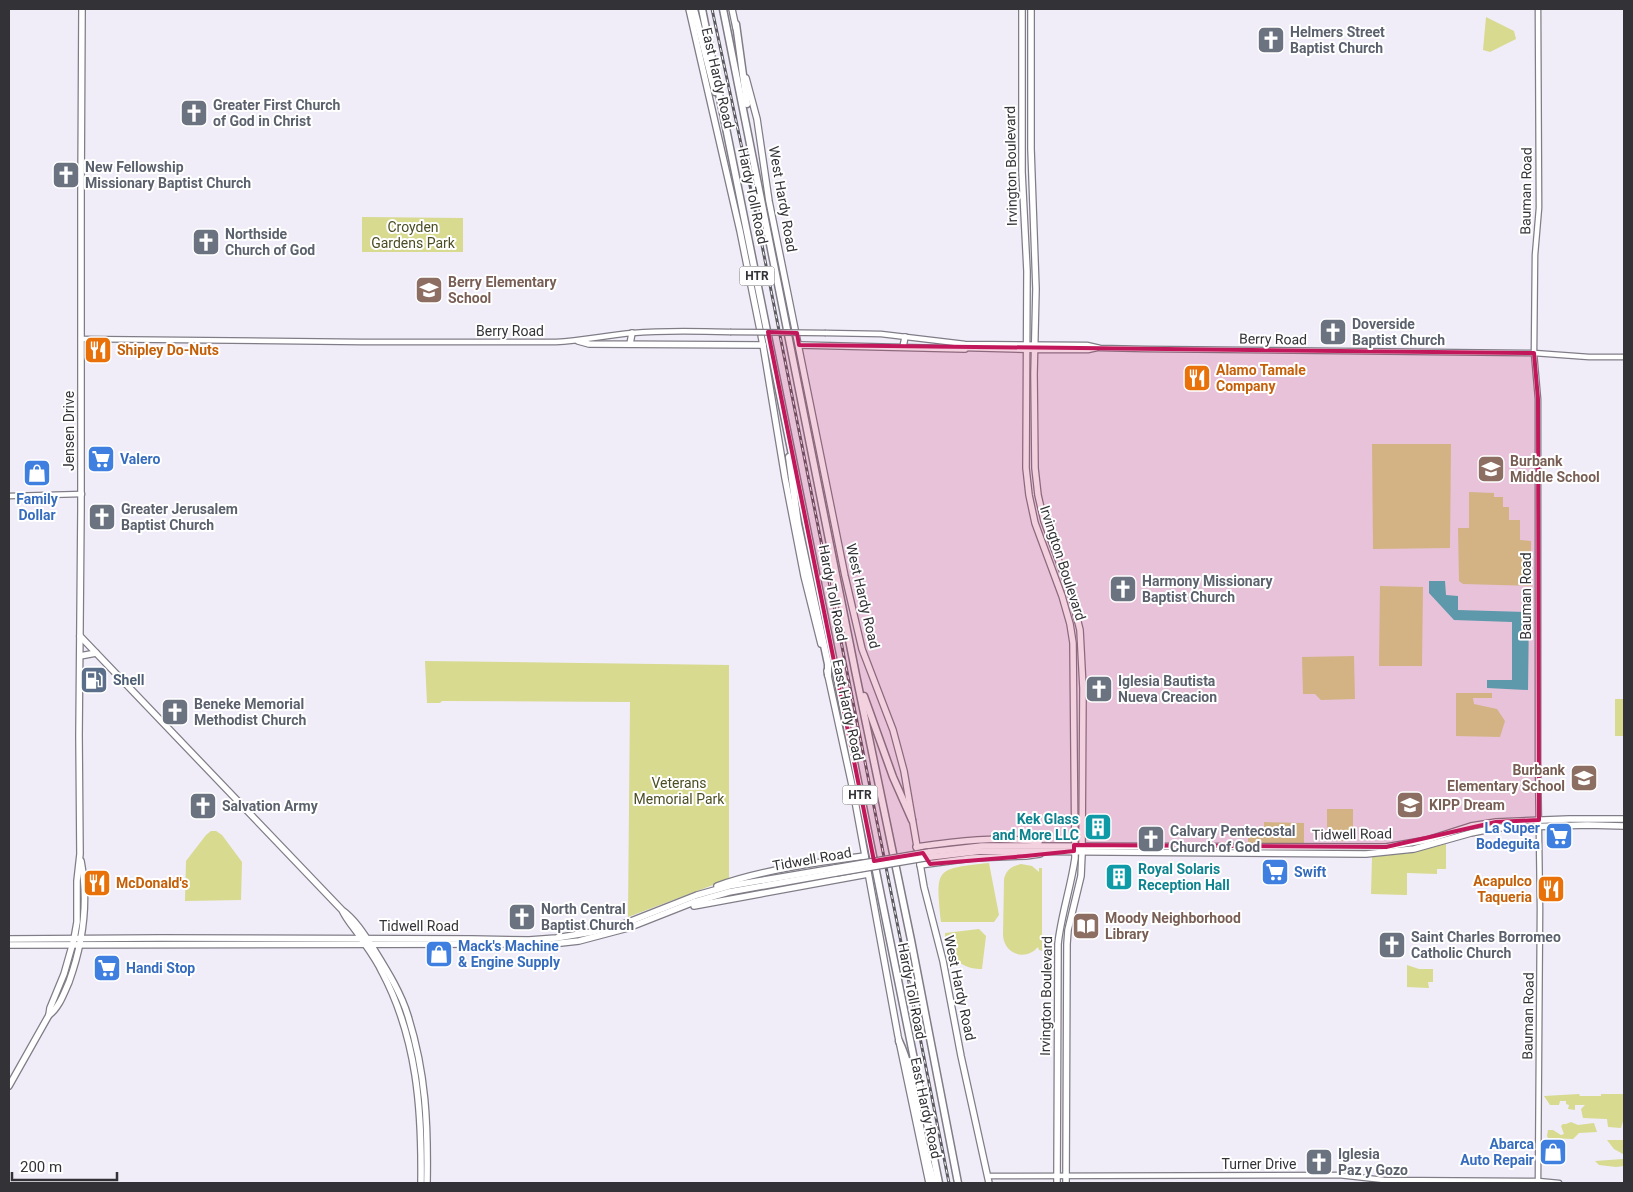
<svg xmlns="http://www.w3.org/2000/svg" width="1633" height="1192" font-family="Roboto,sans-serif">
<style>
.green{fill:#d7da8f}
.water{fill:#45b8c0}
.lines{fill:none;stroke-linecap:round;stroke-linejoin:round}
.minor-casing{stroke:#807d87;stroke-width:7}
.major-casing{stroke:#807d87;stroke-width:8}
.highway-casing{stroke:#807d87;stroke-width:9}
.minor{stroke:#fff;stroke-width:4.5}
.major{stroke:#fff;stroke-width:5.5}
.highway{stroke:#fff;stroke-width:6}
.rail-casing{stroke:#5c5b61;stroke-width:3}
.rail{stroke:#fff;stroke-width:1;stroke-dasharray:4;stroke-linecap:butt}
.minor-bridge-casing{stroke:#807d87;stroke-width:7;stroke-linecap:butt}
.major-bridge-casing{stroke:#807d87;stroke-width:8;stroke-linecap:butt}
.minor-bridge{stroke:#fff;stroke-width:4.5}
.major-bridge{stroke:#fff;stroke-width:5.5}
.marked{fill:#c2185b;fill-opacity:0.2;stroke:#c2185b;stroke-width:4;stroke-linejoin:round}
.labels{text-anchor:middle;stroke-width:4;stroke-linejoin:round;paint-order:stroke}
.shield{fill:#fff;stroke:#707073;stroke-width:1}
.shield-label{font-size:12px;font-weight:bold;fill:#333237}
.worship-label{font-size:14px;font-weight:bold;fill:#5b616d;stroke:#fff;text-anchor:start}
.street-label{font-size:14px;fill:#333237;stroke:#fff}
.park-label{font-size:14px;fill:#4c4d22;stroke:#fff}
.education-label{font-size:14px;font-weight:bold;fill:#785e54;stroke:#fff;text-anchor:start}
.food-label{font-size:14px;font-weight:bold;fill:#c56008;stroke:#fff;text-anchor:start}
.shop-label{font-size:14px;font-weight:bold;fill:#366cbe;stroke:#fff;text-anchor:start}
.service-label{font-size:14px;font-weight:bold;fill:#4e5e75;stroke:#fff;text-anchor:start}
.culture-label{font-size:14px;font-weight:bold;fill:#0d838f;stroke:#fff;text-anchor:end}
</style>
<rect width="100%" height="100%" fill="#f0edf9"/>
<g class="green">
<path d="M1486 17 1514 31 1516 39 1490 52 1483 50Z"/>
<path d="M362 217 463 218V252H362Z"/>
<path d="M1372 444H1451L1450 548 1373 549Z"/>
<path d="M1469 492 1494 493V497H1503V507H1509V520H1520V540L1531 541V586L1463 584 1459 581 1458 528H1469Z"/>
<path d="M1380 586 1423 587 1422 666H1379Z"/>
<path d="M1354 656 1355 699 1321 700 1315 694H1303L1302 657Z"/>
<path d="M425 661 729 665V879L628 917 630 702 442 701 440 703H427Z"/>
<path d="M1456 693H1492V698H1473L1474 704 1497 709 1505 721 1500 737 1456 736Z"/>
<rect x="1615" y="699" width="9" height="37"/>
<path d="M1327 809H1353V830H1345V841H1327Z"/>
<path d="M1264 822 1304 823V843H1248V834H1264Z"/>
<path d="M211 831H216L222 835 242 862 241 900 185 901 186 861 206 835Z"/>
<path d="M1446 844V869H1437V874L1407 873V895L1371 894 1372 857 1410 853Z"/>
<path d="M989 863 999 915 994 922H941C936 868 934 869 989 863Z"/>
<path d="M1021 864 1032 866 1039 872V868H1042V951L1039 950 1038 947C1026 961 1005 955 1003 936L1004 879C1006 870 1012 866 1021 864Z"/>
<path d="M979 929 986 936 982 969C961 970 945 954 945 933Z"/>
<path d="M1407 965 1419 969H1433V982H1428L1429 988 1407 987Z"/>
<path d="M1624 1082V1118L1621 1128 1608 1127 1607 1119 1583 1118 1581 1109 1585 1105H1575V1110L1568 1109 1569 1105 1566 1104V1101H1560L1559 1105H1550L1544 1096 1579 1094 1580 1096H1601V1094H1623Z"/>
<path d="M1571 1122 1578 1125 1594 1123 1597 1132 1579 1133 1573 1139 1548 1138 1547 1136 1548 1130H1553L1561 1135 1564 1134 1561 1126 1563 1124H1566Z"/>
<path d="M1624 1125V1166L1616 1167 1599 1165 1595 1161 1623 1159V1154L1614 1149 1607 1140H1623Z"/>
</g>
<path class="water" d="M1429 581H1445L1446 595 1458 596V610L1529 612 1528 690 1487 688V680H1512V622L1454 620 1429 593Z"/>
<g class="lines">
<g class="minor-casing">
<g id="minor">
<path d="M1538 9 1539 208 1535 255 1534 353 1538 399V762L1540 909 1538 1183"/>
<path d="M826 333 881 334 965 344 1087 345 1100 348 1145 349 1534 353 1589 357H1624"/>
<path d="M81 339 362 342H556C582 341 607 335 633 333 665 330 697 331 730 332"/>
<path d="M963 348 1038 350H1088L1097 348"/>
<path d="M9 496 82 494"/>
<path d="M988 1176 1339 1175 1384 1180 1538 1181 1559 1183"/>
</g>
</g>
<g class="major-casing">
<g id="major">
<path d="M689 9 740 231 763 345 785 478 804 576 821 644"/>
<path d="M732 9 736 28"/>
<path d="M1022 9V172L1027 271 1026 468 1029 495 1035 523 1062 596 1070 624 1073 643 1075 858C1071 887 1061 915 1058 944L1057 1183"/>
<path d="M1031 9V149L1036 289 1034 374 1035 468 1038 495 1044 521 1071 594 1080 630 1083 688 1082 854 1081 876 1068 930 1067 944 1066 1183"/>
<path d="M746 78 757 119 769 201 845 576 862 649 893 730 904 771 924 887 943 961 961 1056 989 1183"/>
<path d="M578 341 589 344 763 345"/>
<path d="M630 344 632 333"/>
<path d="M799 345 965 349"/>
<path d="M903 347 905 337"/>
<path d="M80 636 342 910C356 920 366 937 375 951 388 972 401 993 408 1016 426 1074 428 1123 427 1183"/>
<path d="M80 656 96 653"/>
<path d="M827 671 853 790 898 1036 929 1183"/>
<path d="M916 847C957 841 997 836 1039 842"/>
<path d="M929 852 982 846 1386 847 1427 840 1471 826 1496 822 1569 819H1624"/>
<path d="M930 857 982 851 1366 854 1414 849 1471 833 1496 828 1587 825 1624 826"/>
<path d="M920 865 972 858 1026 856 1040 854"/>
<path d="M717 886C761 870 819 862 865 856"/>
<path d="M694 906 868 874"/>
<path d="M343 912C348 922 356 930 362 940 369 950 377 961 382 972 417 1038 422 1110 421 1183"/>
<path d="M9 939 160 938 472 939 529 940 556 938 592 932 626 923 697 895 729 886 835 868"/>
<path d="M9 945 552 944 579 941 628 928 694 902 729 892 836 873"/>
<path d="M49 1015 50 1008 64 974 74 939 77 922V881L80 854 79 735 81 509V193L82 9"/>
<path d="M9 1086 49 1015C59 1008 64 993 69 982 83 943 89 903 81 861"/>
</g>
</g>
<g class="highway-casing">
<g id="highway">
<path d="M694 9 715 92"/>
<path d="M702 9 939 1183"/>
<path d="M723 9 856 675 911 940 958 1183"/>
<path d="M736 24 747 104"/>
<path d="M789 457 798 524 828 664V675"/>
<path d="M864 696 893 777 912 820"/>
<path d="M899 1041C912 1068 915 1101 921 1131 924 1148 929 1166 934 1183"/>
</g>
</g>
<use href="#minor" class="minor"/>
<use href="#major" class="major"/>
<use href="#highway" class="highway"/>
<g class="rail-casing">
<path id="rail" d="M712 9 752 195 949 1183"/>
</g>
<use href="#rail" class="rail"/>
<g class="minor-bridge-casing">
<path id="minor-bridge" d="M730 332 826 333"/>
</g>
<g class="major-bridge-casing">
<g id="major-bridge">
<path d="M835 868 929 852"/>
<path d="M836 873 930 857"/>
</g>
</g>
<use href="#minor-bridge" class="minor-bridge"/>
<use href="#major-bridge" class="major-bridge"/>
</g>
<path class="marked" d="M768 332 797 333 799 345 1534 353 1538 399 1539 820 1496 822 1386 847 1074 845V851L1026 856 930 864 923 853 874 861Z"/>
<defs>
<g id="church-square" transform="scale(1.4375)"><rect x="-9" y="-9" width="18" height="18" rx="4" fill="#6b7280" stroke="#fff"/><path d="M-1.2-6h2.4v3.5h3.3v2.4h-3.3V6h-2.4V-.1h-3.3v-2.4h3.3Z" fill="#fff"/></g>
<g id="school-square" transform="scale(1.4375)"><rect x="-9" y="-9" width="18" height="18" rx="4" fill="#8d6e63" stroke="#fff"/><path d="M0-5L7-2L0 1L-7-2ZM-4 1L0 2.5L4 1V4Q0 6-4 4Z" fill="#fff"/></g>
<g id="restaurant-square" transform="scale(1.4375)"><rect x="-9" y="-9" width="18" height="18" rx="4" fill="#e8710a" stroke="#fff"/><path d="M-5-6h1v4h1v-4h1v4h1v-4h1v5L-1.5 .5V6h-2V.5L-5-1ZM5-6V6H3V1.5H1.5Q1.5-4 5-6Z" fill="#fff"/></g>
<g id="supermarket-square" transform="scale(1.4375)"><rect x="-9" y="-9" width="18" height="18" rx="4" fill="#3f7fe0" stroke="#fff"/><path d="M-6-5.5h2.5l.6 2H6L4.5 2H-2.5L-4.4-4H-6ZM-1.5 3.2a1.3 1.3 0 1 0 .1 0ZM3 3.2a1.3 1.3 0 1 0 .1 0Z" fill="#fff"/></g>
<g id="shop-square" transform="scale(1.4375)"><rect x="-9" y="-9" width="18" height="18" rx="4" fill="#3f7fe0" stroke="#fff"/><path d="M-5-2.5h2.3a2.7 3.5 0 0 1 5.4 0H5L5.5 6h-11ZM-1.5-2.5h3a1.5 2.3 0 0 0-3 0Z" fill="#fff"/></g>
<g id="fuel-square" transform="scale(1.4375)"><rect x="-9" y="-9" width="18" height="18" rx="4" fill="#5c6f8a" stroke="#fff"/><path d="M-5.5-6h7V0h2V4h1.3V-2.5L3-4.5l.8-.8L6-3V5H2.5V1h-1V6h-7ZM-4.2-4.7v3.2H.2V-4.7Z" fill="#fff"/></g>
<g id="building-square" transform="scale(1.4375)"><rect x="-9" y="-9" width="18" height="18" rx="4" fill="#0f9aa8" stroke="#fff"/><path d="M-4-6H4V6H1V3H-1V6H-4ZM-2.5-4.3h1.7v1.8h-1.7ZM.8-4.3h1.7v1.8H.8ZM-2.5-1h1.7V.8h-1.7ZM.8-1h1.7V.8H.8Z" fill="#fff"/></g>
<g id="library-square" transform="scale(1.4375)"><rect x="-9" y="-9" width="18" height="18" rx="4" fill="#8d6e63" stroke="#fff"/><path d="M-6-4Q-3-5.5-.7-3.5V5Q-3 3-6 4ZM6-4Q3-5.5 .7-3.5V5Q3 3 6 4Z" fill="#fff"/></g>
</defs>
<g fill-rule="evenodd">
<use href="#church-square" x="1271" y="40"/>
<use href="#church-square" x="194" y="113"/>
<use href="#church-square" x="66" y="175"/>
<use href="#church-square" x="206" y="242"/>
<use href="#school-square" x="429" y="290"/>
<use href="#church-square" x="1333" y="332"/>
<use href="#restaurant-square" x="98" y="350"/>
<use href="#restaurant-square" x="1197" y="378"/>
<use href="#supermarket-square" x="101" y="459"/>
<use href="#school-square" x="1491" y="469"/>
<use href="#shop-square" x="37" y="473"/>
<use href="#church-square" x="102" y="517"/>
<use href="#church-square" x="1123" y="589"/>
<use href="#fuel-square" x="94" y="680"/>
<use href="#church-square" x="1099" y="689"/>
<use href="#church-square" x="175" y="712"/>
<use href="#school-square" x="1584" y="778"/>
<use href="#school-square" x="1410" y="805"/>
<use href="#church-square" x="203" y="806"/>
<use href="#building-square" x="1098" y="827"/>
<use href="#supermarket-square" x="1559" y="836"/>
<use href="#church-square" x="1151" y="839"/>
<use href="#supermarket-square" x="1275" y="872"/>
<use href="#building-square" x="1119" y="877"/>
<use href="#restaurant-square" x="97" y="883"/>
<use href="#restaurant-square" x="1551" y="889"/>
<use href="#church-square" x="522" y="917"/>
<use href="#library-square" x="1086" y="926"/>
<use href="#church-square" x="1392" y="945"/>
<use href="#shop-square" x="439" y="954"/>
<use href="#supermarket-square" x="107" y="968"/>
<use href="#shop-square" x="1553" y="1152"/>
<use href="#church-square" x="1319" y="1162"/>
</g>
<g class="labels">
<g class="shield">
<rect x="739.5" y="266.5" width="35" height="19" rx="4"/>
<rect x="842.5" y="785.5" width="35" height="19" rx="4"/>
</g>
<g class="shield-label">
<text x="757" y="280">HTR</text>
<text x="860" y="799">HTR</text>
</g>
<g class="worship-label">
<text x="1290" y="37">Helmers Street<tspan x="1290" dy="16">Baptist Church</tspan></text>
<text x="213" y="110">Greater First Church<tspan x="213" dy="16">of God in Christ</tspan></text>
<text x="85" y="172">New Fellowship<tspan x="85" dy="16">Missionary Baptist Church</tspan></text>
<text x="225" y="239">Northside<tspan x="225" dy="16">Church of God</tspan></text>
<text x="1352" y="329">Doverside<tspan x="1352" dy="16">Baptist Church</tspan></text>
<text x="121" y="514">Greater Jerusalem<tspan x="121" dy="16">Baptist Church</tspan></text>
<text x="1142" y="586">Harmony Missionary<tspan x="1142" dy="16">Baptist Church</tspan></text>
<text x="1118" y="686">Iglesia Bautista<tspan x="1118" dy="16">Nueva Creacion</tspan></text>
<text x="194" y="709">Beneke Memorial<tspan x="194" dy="16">Methodist Church</tspan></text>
<text x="222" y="811">Salvation Army</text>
<text x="1170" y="836">Calvary Pentecostal<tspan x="1170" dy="16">Church of God</tspan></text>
<text x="541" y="914">North Central<tspan x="541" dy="16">Baptist Church</tspan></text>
<text x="1411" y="942">Saint Charles Borromeo<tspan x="1411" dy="16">Catholic Church</tspan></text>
<text x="1338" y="1159">Iglesia<tspan x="1338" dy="16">Paz y Gozo</tspan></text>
</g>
<g class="street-label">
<text transform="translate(718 78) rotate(77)" y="5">East Hardy Road</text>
<text transform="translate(1011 166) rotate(-91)" y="5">Irvington Boulevard</text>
<text transform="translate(1526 191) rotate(-89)" y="5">Bauman Road</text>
<text transform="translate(753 196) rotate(78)" y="5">Hardy Toll Road</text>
<text transform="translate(783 199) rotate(80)" y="5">West Hardy Road</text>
<text x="510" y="336">Berry Road</text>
<text transform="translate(1273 339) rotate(1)" y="5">Berry Road</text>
<text transform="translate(69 431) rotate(-90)" y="5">Jensen Drive</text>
<text transform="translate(1063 563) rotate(72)" y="5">Irvington Boulevard</text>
<text transform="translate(833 593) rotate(79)" y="5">Hardy Toll Road</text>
<text transform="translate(863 596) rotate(77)" y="5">West Hardy Road</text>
<text transform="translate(1526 596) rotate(-90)" y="5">Bauman Road</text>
<text transform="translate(848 710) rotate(78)" y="5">East Hardy Road</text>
<text transform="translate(1352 834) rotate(-1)" y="5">Tidwell Road</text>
<text transform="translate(812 859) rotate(-10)" y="5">Tidwell Road</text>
<text x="419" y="931">Tidwell Road</text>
<text transform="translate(960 988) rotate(78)" y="5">West Hardy Road</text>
<text transform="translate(912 991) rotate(79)" y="5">Hardy Toll Road</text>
<text transform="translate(1046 996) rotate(-89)" y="5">Irvington Boulevard</text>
<text transform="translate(1528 1016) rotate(-89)" y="5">Bauman Road</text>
<text transform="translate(926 1108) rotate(78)" y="5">East Hardy Road</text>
<text x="1259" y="1169">Turner Drive</text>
</g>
<g class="park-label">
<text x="413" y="232">Croyden<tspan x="413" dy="16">Gardens Park</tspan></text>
<text x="679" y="788">Veterans<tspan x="679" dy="16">Memorial Park</tspan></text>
</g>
<g class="education-label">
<text x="448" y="287">Berry Elementary<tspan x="448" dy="16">School</tspan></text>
<text x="1510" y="466">Burbank<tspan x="1510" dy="16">Middle School</tspan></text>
<text x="1565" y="775" text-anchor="end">Burbank<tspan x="1565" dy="16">Elementary School</tspan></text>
<text x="1429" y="810">KIPP Dream</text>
<text x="1105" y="923">Moody Neighborhood<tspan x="1105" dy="16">Library</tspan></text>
</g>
<g class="food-label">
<text x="117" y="355">Shipley Do-Nuts</text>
<text x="1216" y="375">Alamo Tamale<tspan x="1216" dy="16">Company</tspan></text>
<text x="1532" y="886" text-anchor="end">Acapulco<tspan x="1532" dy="16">Taqueria</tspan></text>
<text x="116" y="888">McDonald's</text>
</g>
<g class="shop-label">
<text x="120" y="464">Valero</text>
<text x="37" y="504" text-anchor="middle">Family<tspan x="37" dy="16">Dollar</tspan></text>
<text x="1540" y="833" text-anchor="end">La Super<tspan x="1540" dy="16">Bodeguita</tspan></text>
<text x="1294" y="877">Swift</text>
<text x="458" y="951">Mack's Machine<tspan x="458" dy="16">&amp; Engine Supply</tspan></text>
<text x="126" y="973">Handi Stop</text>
<text x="1534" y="1149" text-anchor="end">Abarca<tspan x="1534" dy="16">Auto Repair</tspan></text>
</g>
<g class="service-label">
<text x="113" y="685">Shell</text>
</g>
<g class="culture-label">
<text x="1079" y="824">Kek Glass<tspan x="1079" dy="16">and More LLC</tspan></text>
<text x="1138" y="874" text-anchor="start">Royal Solaris<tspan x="1138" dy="16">Reception Hall</tspan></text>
</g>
</g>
<rect width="1633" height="1192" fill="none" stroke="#333237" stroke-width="20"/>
<path d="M12 1172v8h105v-8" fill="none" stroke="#333237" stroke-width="2.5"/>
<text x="20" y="1172" font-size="15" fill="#333237" stroke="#ffffff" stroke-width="4" paint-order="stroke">200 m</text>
</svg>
